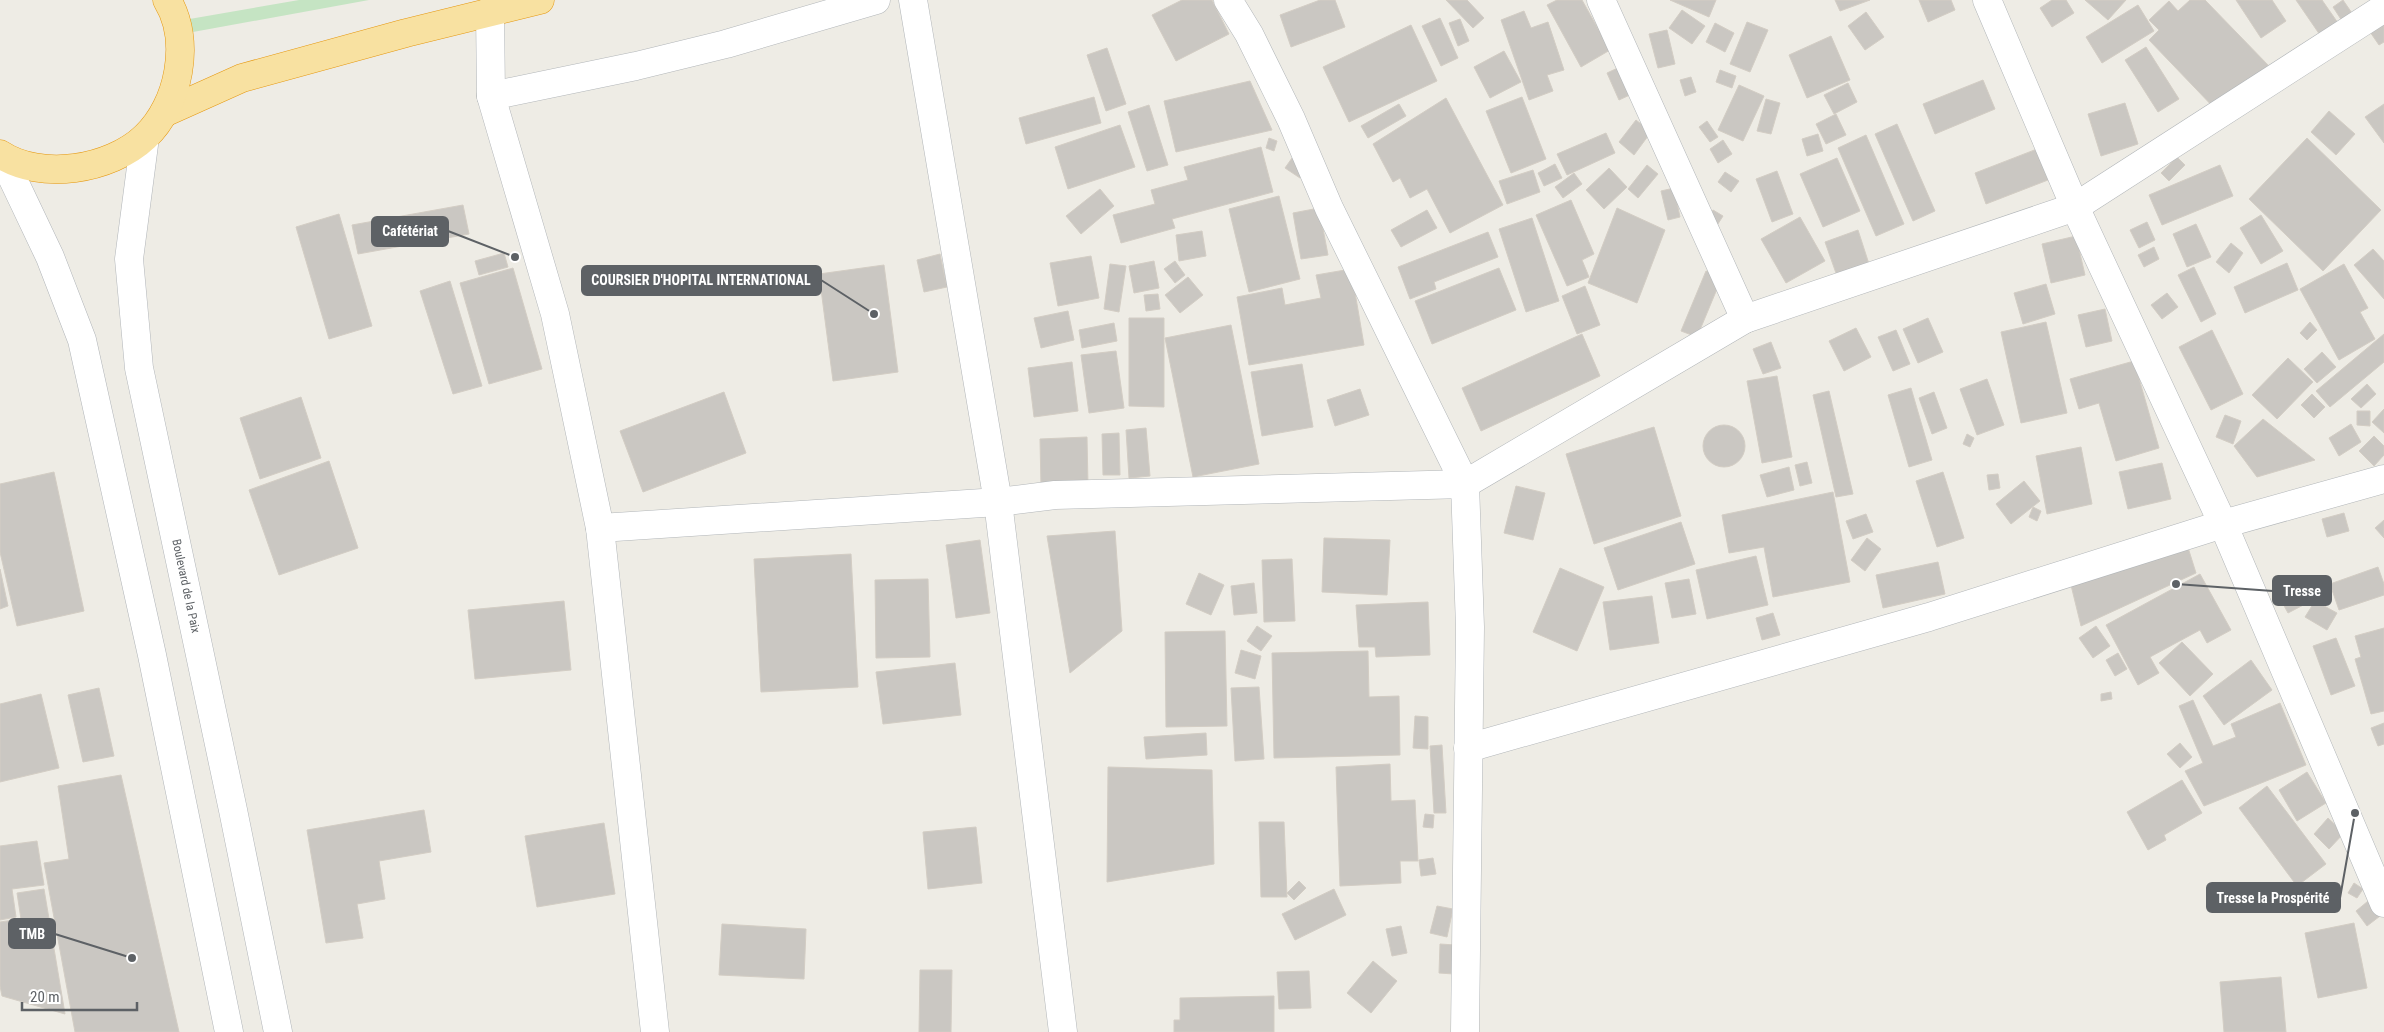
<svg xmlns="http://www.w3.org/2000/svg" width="2384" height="1032" font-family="'Roboto Condensed',sans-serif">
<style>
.green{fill:#c5e4c3}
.building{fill:#cac7c2;stroke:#d3cdc4}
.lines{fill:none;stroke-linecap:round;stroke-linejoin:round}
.minor-casing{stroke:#b2b6b9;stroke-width:29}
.secondary-casing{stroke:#b1b5b9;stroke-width:29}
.trunk-casing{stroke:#e5970e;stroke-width:29}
.minor{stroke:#fff;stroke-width:28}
.secondary{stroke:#fff;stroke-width:28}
.trunk{stroke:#f8e1a1;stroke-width:28}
.labels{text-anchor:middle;stroke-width:5;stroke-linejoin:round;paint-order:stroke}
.street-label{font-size:12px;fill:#5d6165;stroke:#fff}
.leader{fill:none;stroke:#5d6165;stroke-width:2}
.callout-dot{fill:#5d6165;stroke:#fff;stroke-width:2}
.callout{fill:#5d6165;stroke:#5d6165;stroke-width:2}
.callout-label{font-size:14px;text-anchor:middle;font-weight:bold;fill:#fff}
</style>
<rect width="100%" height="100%" fill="#eeece5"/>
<path class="green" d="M299 0H369L182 34 178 21Z"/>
<g class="building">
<path d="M1182 0H1212L1229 34 1176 61 1152 15Z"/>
<path d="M1320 0H1335L1345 27 1291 47 1280 15Z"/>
<path d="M1446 0H1467L1484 18 1473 28Z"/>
<path d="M1557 0H1582L1610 50 1581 67 1547 5Z"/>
<path d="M1670 0H1716L1709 17Z"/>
<path d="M1835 0H1870L1840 11Z"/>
<path d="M1919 0H1951L1955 10 1928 22Z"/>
<path d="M2052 0H2066L2074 13 2052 27 2040 8Z"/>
<path d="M2085 0H2126L2108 20Z"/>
<path d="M2190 0H2205L2268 65 2219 113 2149 40 2159 30 2149 20 2169 1 2178 11Z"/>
<path d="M2236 0H2272L2286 21 2261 38Z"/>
<path d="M2296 0H2322L2338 23 2320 35Z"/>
<path d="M2343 0 2356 19 2346 27 2333 7Z"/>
<path d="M2138 5 2154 31 2102 63 2086 37Z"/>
<path d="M1682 10 1705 26 1692 44 1669 28Z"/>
<path d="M1524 11 1531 28 1548 22 1564 70 1547 75 1553 91 1529 100 1501 20Z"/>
<path d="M1866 12 1884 37 1865 50 1848 26Z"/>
<path d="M1440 18 1458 58 1441 66 1422 26Z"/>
<path d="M1460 19 1469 41 1458 46 1449 23Z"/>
<path d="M2384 19V42L2379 45 2368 29Z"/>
<path d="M1747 22 1768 30 1750 72 1730 64Z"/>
<path d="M1715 23 1734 33 1725 52 1706 42Z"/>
<path d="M1411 25 1437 81 1349 122 1323 67Z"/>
<path d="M1667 30 1675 64 1658 68 1649 34Z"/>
<path d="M1831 36 1850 80 1807 98 1789 55Z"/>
<path d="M2146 47 2179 99 2158 112 2125 60Z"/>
<path d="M1107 48 1126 104 1106 111 1087 55Z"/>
<path d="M1504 51 1521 82 1490 98 1474 67Z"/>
<path d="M1622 66 1634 93 1619 100 1607 73Z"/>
<path d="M1720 70 1736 76 1732 88 1716 82Z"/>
<path d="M1691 77 1696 92 1685 96 1680 80Z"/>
<path d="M1983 80 1995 109 1935 134 1923 104Z"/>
<path d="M1250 81 1272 130 1176 152 1164 101Z"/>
<path d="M1848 83 1857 102 1834 114 1824 95Z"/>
<path d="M1739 85 1764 96 1743 141 1718 130Z"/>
<path d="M1094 97 1101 123 1026 144 1019 118Z"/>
<path d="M1522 97 1546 159 1511 173 1486 111Z"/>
<path d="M1446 98 1503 205 1450 233 1427 189 1410 198 1400 178 1393 182 1373 144Z"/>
<path d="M1766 99 1780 103 1771 134 1757 131Z"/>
<path d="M2125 103 2138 144 2101 156 2088 114Z"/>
<path d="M1399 104 1406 116 1368 138 1361 126Z"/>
<path d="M2384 104V143L2365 117Z"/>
<path d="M1149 105 1168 165 1147 171 1128 112Z"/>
<path d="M2329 111 2355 134 2336 155 2311 132Z"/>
<path d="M1836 114 1846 135 1826 144 1816 124Z"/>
<path d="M1636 120 1651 132 1634 155 1619 142Z"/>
<path d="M1707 121 1718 137 1710 142 1699 127Z"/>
<path d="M1897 124 1935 211 1913 221 1875 134Z"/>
<path d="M1120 125 1135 167 1068 189 1055 147Z"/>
<path d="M1606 133 1615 153 1567 175 1557 154Z"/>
<path d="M1818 134 1823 151 1807 156 1802 139Z"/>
<path d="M1866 135 1904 224 1876 236 1838 148Z"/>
<path d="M1269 138 1277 141 1274 151 1266 148Z"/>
<path d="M2307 138 2381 210 2323 271 2249 199Z"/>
<path d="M1723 140 1732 154 1718 163 1710 149Z"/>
<path d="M1261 147 1273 192 1172 219 1175 228 1121 243 1113 215 1155 204 1151 190 1188 180 1184 167Z"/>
<path d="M2037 149 2048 180 1986 204 1975 173Z"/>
<path d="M2177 157 2185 165 2169 181 2161 173Z"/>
<path d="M1292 158 1306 168 1300 178 1285 168Z"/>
<path d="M1837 158 1860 211 1823 227 1800 174Z"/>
<path d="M1555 164 1562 178 1544 186 1538 173Z"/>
<path d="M1647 165 1658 174 1638 198 1628 189Z"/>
<path d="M2220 165 2233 196 2162 225 2149 195Z"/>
<path d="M1609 168 1627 187 1604 209 1586 190Z"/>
<path d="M1533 170 1540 192 1507 204 1499 181Z"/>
<path d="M1777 171 1793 214 1772 222 1756 179Z"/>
<path d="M1725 172 1739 181 1731 192 1718 182Z"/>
<path d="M1574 173 1582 184 1563 198 1555 187Z"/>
<path d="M1674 188 1680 217 1668 220 1661 191Z"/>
<path d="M1100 189 1114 206 1081 234 1066 216Z"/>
<path d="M1279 196 1300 279 1249 292 1229 209Z"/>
<path d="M1571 200 1594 254 1582 260 1589 277 1567 286 1536 215Z"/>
<path d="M463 205 469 234 358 254 352 225Z"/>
<path d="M1319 208 1328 255 1301 259 1293 213Z"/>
<path d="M1617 208 1665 230 1637 303 1588 283Z"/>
<path d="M1427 210 1437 228 1401 247 1391 230Z"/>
<path d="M1713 210 1723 216 1716 227 1707 221Z"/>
<path d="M339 214 372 326 329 339 296 227Z"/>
<path d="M2261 215 2283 251 2261 264 2240 228Z"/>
<path d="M1800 217 1825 261 1786 283 1761 239Z"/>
<path d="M1532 218 1559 301 1526 312 1499 229Z"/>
<path d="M2147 222 2155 240 2139 248 2130 230Z"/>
<path d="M2196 224 2211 257 2187 267 2173 234Z"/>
<path d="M1858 230 1869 264 1837 276 1825 242Z"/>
<path d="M1202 231 1206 256 1179 261 1176 235Z"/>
<path d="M1488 232 1498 257 1434 282 1436 289 1410 299 1398 267Z"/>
<path d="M2076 236 2085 275 2051 283 2042 244Z"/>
<path d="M2231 243 2243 253 2229 273 2216 262Z"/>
<path d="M2154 247 2159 259 2144 267 2138 255Z"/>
<path d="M2373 249 2384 261V299L2354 265Z"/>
<path d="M504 253 508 267 479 275 475 261Z"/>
<path d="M940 254 947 287 924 292 917 260Z"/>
<path d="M1091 256 1099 298 1058 306 1050 263Z"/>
<path d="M1154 261 1159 288 1134 293 1129 266Z"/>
<path d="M1175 261 1185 275 1175 283 1164 269Z"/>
<path d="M2287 263 2298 290 2245 313 2234 287Z"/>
<path d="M1110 264 1126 266 1119 312 1104 309Z"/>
<path d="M2344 264 2368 308 2360 312 2375 339 2339 360 2300 289Z"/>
<path d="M884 265 898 372 833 381 819 274Z"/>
<path d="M2194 267 2216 314 2201 322 2178 275Z"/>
<path d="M513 268 542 369 489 384 460 283Z"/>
<path d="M1499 268 1516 310 1432 344 1415 301Z"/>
<path d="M1351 269 1364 345 1249 365 1237 297 1282 288 1285 305 1321 298 1316 275Z"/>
<path d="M1706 271 1722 277 1697 337 1681 331Z"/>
<path d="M1188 277 1203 295 1180 313 1165 295Z"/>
<path d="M450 281 482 386 453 394 420 291Z"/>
<path d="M2046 284 2055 314 2023 324 2014 293Z"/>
<path d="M1585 286 1600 325 1577 334 1562 296Z"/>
<path d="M2167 293 2178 307 2162 319 2151 305Z"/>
<path d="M1158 294 1160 309 1146 311 1144 295Z"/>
<path d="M2105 309 2112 341 2086 347 2078 315Z"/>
<path d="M1068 311 1074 340 1041 348 1034 318Z"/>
<path d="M1129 318H1164V407L1129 406Z"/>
<path d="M1928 318 1943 352 1918 363 1903 329Z"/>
<path d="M2046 322 2067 413 2021 423 2001 332Z"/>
<path d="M2310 322 2317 330 2307 340 2300 333Z"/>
<path d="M1114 323 1117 341 1082 348 1079 330Z"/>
<path d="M1231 325 1259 464 1193 477 1165 338Z"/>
<path d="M1856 328 1871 357 1844 371 1829 341Z"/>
<path d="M1896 330 1910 364 1893 371 1878 337Z"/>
<path d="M2212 330 2243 394 2211 410 2179 347Z"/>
<path d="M1582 334 1600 376 1481 431 1462 388Z"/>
<path d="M2384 334V362L2330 407 2316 391Z"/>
<path d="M1771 342 1781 368 1763 374 1753 349Z"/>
<path d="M1116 351 1124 408 1089 413 1081 355Z"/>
<path d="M2322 352 2336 367 2317 383 2304 369Z"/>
<path d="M2288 358 2313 382 2277 419 2252 395Z"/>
<path d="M2134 361 2159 448 2116 461 2099 403 2079 409 2070 379Z"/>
<path d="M1072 362 1078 411 1034 417 1028 368Z"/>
<path d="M1302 364 1313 427 1262 436 1251 372Z"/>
<path d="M1777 376 1792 457 1762 463 1747 381Z"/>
<path d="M1987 379 2004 425 1977 435 1960 389Z"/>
<path d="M2367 384 2376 394 2361 408 2351 399Z"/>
<path d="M1911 388 1932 460 1909 467 1888 395Z"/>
<path d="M1360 389 1369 415 1335 426 1327 400Z"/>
<path d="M1829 391 1853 494 1836 497 1813 395Z"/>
<path d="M724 392 746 453 643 492 620 431Z"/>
<path d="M1934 392 1947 428 1932 434 1919 398Z"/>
<path d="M2312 394 2325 407 2314 418 2301 405Z"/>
<path d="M301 397 321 458 260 479 240 418Z"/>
<path d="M2384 409V433L2372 422Z"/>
<path d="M2357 411H2370V426L2357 425Z"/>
<path d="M2225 415 2241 421 2233 444 2216 437Z"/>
<path d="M2263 419 2315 460 2257 477 2234 446Z"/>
<path d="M2351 424 2361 442 2339 456 2329 438Z"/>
<circle cx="1724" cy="446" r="21"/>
<path d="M1654 427 1681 516 1594 544 1566 454Z"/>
<path d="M1146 428 1150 476 1129 478 1126 430Z"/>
<path d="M1119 433 1120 475H1103L1102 434Z"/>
<path d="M1967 434 1974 438 1970 447 1963 444Z"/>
<path d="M2374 436 2384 446V455L2374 466 2359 451Z"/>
<path d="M1087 437 1088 486 1041 487 1040 439Z"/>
<path d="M2081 447 2092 504 2047 514 2036 456Z"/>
<path d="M329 461 358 548 279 575 249 490Z"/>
<path d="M1807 462 1812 483 1800 486 1795 465Z"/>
<path d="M2162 463 2171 499 2128 509 2119 472Z"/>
<path d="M1789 467 1794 490 1767 497 1760 475Z"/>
<path d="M54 472 84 611 17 626 0 552V484Z"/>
<path d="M1943 472 1964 538 1937 547 1916 481Z"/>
<path d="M1998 474 2000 488 1989 490 1987 475Z"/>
<path d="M2024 481 2040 501 2011 524 1996 504Z"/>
<path d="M1516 486 1545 493 1533 540 1504 533Z"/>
<path d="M1833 492 1850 582 1773 597 1764 547 1729 553 1722 515Z"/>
<path d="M2033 507 2041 511 2037 521 2029 517Z"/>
<path d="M2344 513 2349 531 2327 537 2322 519Z"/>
<path d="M1866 514 1873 532 1853 539 1846 521Z"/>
<path d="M2384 520V538L2375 528Z"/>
<path d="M1681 522 1695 564 1618 590 1604 548Z"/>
<path d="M1115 531 1122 631 1070 673 1047 536Z"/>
<path d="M1324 538 1390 540 1387 595 1322 592Z"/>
<path d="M1867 538 1881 549 1865 571 1851 560Z"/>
<path d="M2185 538 2196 573 2081 626 2070 581Z"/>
<path d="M980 540 990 613 956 618 946 545Z"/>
<path d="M851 554 858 687 761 692 754 559Z"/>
<path d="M1756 556 1768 605 1707 619 1696 570Z"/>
<path d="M1292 559 1295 621 1264 622 1262 560Z"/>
<path d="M1938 562 1945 594 1883 608 1876 575Z"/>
<path d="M2378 567 2384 584V595L2339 610 2330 584Z"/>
<path d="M1560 568 1604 587 1577 651 1533 632Z"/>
<path d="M0 569 8 606 0 609Z"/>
<path d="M1199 573 1224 585 1211 615 1186 604Z"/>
<path d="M2200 574 2231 630 2207 643 2200 630 2150 657 2159 673 2138 685 2106 625Z"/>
<path d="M928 579 930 657 876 658 875 580Z"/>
<path d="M1689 579 1696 614 1672 618 1665 583Z"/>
<path d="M2301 581 2311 601 2288 613 2277 593Z"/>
<path d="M1254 583 1257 613 1234 615 1231 586Z"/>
<path d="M1652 596 1659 643 1610 650 1603 602Z"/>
<path d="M564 601 571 670 475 679 468 610Z"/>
<path d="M2315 601 2337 613 2327 630 2305 617Z"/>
<path d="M1428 602 1430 655 1376 657 1375 647H1359L1356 605Z"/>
<path d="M1773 613 1780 635 1762 640 1756 618Z"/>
<path d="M1257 626 1272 636 1261 651 1247 641Z"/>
<path d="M2096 626 2110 646 2093 658 2079 638Z"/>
<path d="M2384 628V711L2371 714 2355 659 2361 657 2355 636Z"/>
<path d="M1225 631 1227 726 1166 727 1165 632Z"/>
<path d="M2336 638 2355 686 2331 695 2313 646Z"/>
<path d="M2182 642 2213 674 2190 696 2159 663Z"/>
<path d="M1241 650 1261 656 1255 679 1235 673Z"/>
<path d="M1368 651 1369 697 1399 696 1400 755 1274 758 1272 653Z"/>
<path d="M2118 653 2127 669 2115 676 2106 660Z"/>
<path d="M2251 660 2272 690 2224 725 2203 696Z"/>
<path d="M955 663 961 715 883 724 876 672Z"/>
<path d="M1259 687 1264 759 1235 761 1231 688Z"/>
<path d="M99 688 114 756 83 762 68 695Z"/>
<path d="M2111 692 2112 699 2101 701V694Z"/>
<path d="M41 694 59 768 0 782V704Z"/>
<path d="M2193 700 2213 746 2236 737 2231 724 2280 703 2306 765 2204 806 2185 771 2203 763 2179 706Z"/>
<path d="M1415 716 1428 717V749L1413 748Z"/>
<path d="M2384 723V744L2378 746 2371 728Z"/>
<path d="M1206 733 1207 755 1146 759 1144 737Z"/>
<path d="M2180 743 2192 757 2180 768 2167 754Z"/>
<path d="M1442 745 1446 813H1434L1430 746Z"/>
<path d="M1390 764 1391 801 1415 800 1418 861H1400L1401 883 1340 886 1336 767Z"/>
<path d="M1108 767 1212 770 1214 864 1107 882Z"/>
<path d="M2307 772 2326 803 2297 821 2279 790Z"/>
<path d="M121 775 179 1032H75L44 863 69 859 58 786Z"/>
<path d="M2182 780 2202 813 2164 835 2166 840 2148 850 2127 812Z"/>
<path d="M2267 786 2326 864 2297 886 2239 808Z"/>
<path d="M424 810 431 852 379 861 385 899 357 904 363 938 326 943 307 830Z"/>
<path d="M1425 814 1434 815 1433 828 1423 827Z"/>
<path d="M2328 818 2344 833 2329 849 2314 834Z"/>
<path d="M1259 822H1284L1287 897H1261Z"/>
<path d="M604 823 615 894 537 907 525 836Z"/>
<path d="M976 827 982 883 928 889 923 832Z"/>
<path d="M37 841 44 885 12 889 16 917 0 920V846Z"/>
<path d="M1433 858 1436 874 1421 876 1419 860Z"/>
<path d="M1299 881 1306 888 1294 900 1287 893Z"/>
<path d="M2328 883 2341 900 2327 911 2314 894Z"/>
<path d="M2354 883 2363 889 2357 898 2348 893Z"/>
<path d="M44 889 65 1014 2 996 0 986V922L21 919 17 893Z"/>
<path d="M1334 889 1346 915 1295 940 1282 914Z"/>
<path d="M2373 897 2384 913 2367 926 2356 911Z"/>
<path d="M1437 906 1453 909 1447 937 1430 933Z"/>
<path d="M2354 923 2367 988 2318 998 2305 933Z"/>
<path d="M722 924 806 929 804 979 719 975Z"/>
<path d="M1401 926 1407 953 1392 956 1386 929Z"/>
<path d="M1440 944 1455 945 1454 974 1439 973Z"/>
<path d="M1373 961 1397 981 1371 1013 1347 993Z"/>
<path d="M920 970H952L951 1032H919Z"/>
<path d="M1309 971 1311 1008 1279 1009 1277 972Z"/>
<path d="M2281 977 2286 1032H2224L2220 982Z"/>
<path d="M1274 996V1032H1174V1020H1180V998Z"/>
</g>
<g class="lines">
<g class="minor-casing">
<g id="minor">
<path d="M913 0 998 502 1063 1032"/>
<path d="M1228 0 1249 34 1291 119 1329 208 1465 484 1470 627 1465 1032"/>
<path d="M1601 0 1745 319"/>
<path d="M1987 0 2075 207 2223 524 2384 903"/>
<path d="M490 11 491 96 555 314 600 528 655 1032"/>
<path d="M491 96 636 66 726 44 876 0"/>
<path d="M600 528 998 502 1055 495 1465 484 1745 319 2075 207 2384 8"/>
<path d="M1468 748 1929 617 2223 524 2384 479"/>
</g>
</g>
<g class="secondary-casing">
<g id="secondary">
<path d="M145 137 129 259 139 368 233 810 278 1032"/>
<path d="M2 156 50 257 82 340 152 655 229 1032"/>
</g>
</g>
<g class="trunk-casing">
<g id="trunk">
<path d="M164 113 242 78 406 33 540 0"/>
<path d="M0 154C41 181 110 170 145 137 179 105 192 41 167 0"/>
</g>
</g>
<use href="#minor" class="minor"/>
<use href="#secondary" class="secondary"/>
<use href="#trunk" class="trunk"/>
</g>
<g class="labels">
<g class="street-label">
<text transform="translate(186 586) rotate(78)" y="4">Boulevard de la Paix</text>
</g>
</g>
<path class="leader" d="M515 257L448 231M874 314L821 280M2176 584L2273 591M2355 813L2340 898M132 958L55 934"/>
<g class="callout-dot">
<circle cx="515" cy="257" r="5"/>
<circle cx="874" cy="314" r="5"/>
<circle cx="2176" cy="584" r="5"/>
<circle cx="2355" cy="813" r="5"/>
<circle cx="132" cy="958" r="5"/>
</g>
<g class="callout">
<rect x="372" y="217" width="76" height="29" rx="5"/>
<rect x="582" y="266" width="239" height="29" rx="5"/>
<rect x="2273" y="576" width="58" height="29" rx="5"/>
<rect x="2207" y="883" width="133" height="29" rx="5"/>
<rect x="9" y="919" width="46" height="29" rx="5"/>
</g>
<g class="callout-label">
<text x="410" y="236">Cafétériat</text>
<text x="701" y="285">COURSIER D'HOPITAL INTERNATIONAL</text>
<text x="2302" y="596">Tresse</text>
<text x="2273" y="903">Tresse la Prospérité</text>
<text x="32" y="939">TMB</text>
</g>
<path d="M22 1002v8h115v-8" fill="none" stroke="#5d6165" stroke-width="2.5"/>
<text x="30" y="1002" font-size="15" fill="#5d6165" stroke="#ffffff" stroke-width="4" paint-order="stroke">20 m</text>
</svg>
